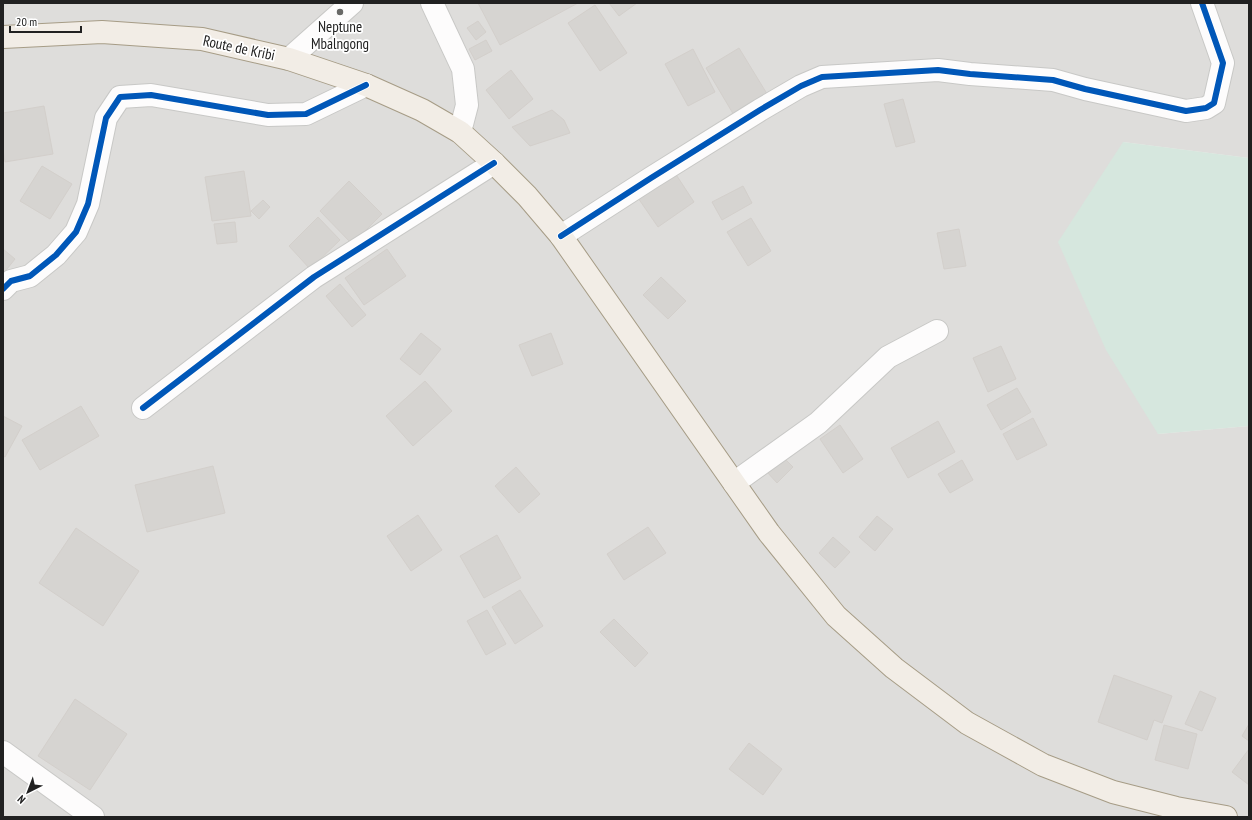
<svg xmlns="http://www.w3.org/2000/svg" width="1252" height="820" font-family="'PT Sans Narrow',sans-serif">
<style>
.residential{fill:#dedddb}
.wetland{fill:#d6e7de}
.building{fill:#d6d4d1;stroke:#d3cfcb}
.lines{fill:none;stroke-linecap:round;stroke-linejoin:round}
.minor-casing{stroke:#c8c8c6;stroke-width:24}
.major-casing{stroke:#a69c86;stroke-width:24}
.minor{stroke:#fdfcfc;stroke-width:22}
.major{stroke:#f2ede6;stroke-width:22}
.cycleway-casing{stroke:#fff;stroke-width:8}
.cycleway{stroke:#0057b8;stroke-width:6}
.poi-dot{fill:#696967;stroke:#fff;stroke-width:1.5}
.labels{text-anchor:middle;stroke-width:3.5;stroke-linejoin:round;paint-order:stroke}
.poi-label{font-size:15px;fill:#212121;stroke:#fff}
.street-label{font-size:15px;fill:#212121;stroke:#fff}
</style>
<rect width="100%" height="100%" fill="#efeeea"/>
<path class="residential" d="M3 3H1249V158L1123 142 1158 434 1249 426V817H3Z"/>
<path class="wetland" d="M1123 142 1249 158V426L1158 434 1106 350 1058 242Z"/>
<g class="building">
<path d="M478 3H578L500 45Z"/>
<path d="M609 3H637L619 16Z"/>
<path d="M595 5 627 53 600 71 568 23Z"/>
<path d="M478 21 486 32 476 40 467 28Z"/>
<path d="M486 40 492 51 475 60 469 49Z"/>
<path d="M739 48 772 102 738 122 706 68Z"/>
<path d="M693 49 715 92 688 106 665 64Z"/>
<path d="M511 70 533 99 509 119 486 90Z"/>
<path d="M903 99 915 142 896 147 884 104Z"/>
<path d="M44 106 53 154 5 162 3 150V113Z"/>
<path d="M552 110 564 120 570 133 530 146 512 127Z"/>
<path d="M42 166 72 184 50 219 20 201Z"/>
<path d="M673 170 694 202 658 227 636 195Z"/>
<path d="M244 171 251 216 212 221 205 177Z"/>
<path d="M349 181 382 214 352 244 320 211Z"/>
<path d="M743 186 752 203 722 220 712 202Z"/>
<path d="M263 200 270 207 259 219 251 211Z"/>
<path d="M318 217 340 240 310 269 289 246Z"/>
<path d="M751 218 771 251 748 266 727 232Z"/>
<path d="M235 222 237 242 217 244 214 224Z"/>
<path d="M959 229 966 266 944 269 937 233Z"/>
<path d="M3 249 15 259 3 274Z"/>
<path d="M387 249 406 276 364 305 345 278Z"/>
<path d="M661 277 686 301 668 319 643 295Z"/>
<path d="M340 284 366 315 352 327 326 296Z"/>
<path d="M421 333 441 349 420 375 400 359Z"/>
<path d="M551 333 563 364 532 376 519 345Z"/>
<path d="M1001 346 1016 379 988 392 973 358Z"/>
<path d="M425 381 452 411 413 446 386 416Z"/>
<path d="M1017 388 1031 412 1001 430 987 405Z"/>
<path d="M81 406 99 436 40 470 22 440Z"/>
<path d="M3 416 22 426 5 457 3 456Z"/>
<path d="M1033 418 1047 445 1017 460 1003 434Z"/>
<path d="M938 421 955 452 908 478 891 448Z"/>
<path d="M840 425 863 459 843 473 820 439Z"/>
<path d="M782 456 793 467 777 483 767 472Z"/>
<path d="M962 460 973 480 950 493 938 474Z"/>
<path d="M213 466 225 513 147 532 135 485Z"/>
<path d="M516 467 540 494 519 513 495 486Z"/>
<path d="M418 515 442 550 411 571 387 536Z"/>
<path d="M877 516 893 529 875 551 859 537Z"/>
<path d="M648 527 666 553 624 580 607 554Z"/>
<path d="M76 528 139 571 103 626 39 583Z"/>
<path d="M497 535 521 578 484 598 460 556Z"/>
<path d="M833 537 850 552 835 568 819 553Z"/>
<path d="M520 590 543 626 515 644 492 607Z"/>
<path d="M487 610 506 644 486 655 467 621Z"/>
<path d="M614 619 648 653 635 667 600 632Z"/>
<path d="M1114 675 1172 696 1162 723 1154 720 1147 740 1098 722Z"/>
<path d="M1200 691 1216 698 1202 731 1185 724Z"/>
<path d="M75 699 127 734 90 790 38 756Z"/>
<path d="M1249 724V741L1242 736Z"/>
<path d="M1164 725 1197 734 1188 769 1155 760Z"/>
<path d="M749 743 782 769 763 795 729 769Z"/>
<path d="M1249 749V785L1232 772Z"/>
</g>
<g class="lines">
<g class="minor-casing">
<g id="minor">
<path d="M432 3 463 69 467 105 460 132"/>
<path d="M289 59 352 3"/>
<path d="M561 236 651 178 760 110 801 86 822 77 938 70 970 74 1053 80 1085 89 1186 111 1206 108 1214 103 1223 63 1202 3"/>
<path d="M3 289 11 281 30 276 56 255 76 232 88 204 106 118 120 97 151 95 268 115 306 114 366 85"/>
<path d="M143 408 314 277 494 163"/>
<path d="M734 483 818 423 888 357 937 331"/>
<path d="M3 752 93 817"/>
</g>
</g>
<g class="major-casing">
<path id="major" d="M3 37 102 32 202 39 289 59 366 85 422 110 460 132 494 163 527 196 561 236 769 533 836 616 894 668 967 723 1043 765 1113 792 1176 808 1226 817"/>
</g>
<use href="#minor" class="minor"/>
<use href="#major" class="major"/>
<g class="cycleway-casing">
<g id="cycleway">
<path d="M561 236 651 178 760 110 801 86 822 77 938 70 970 74 1053 80 1085 89 1186 111 1206 108 1214 103 1223 63 1202 3"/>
<path d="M3 289 11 281 30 276 56 255 76 232 88 204 106 118 120 97 151 95 268 115 306 114 366 85"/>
<path d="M143 408 314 277 494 163"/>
</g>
</g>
<use href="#cycleway" class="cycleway"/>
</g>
<circle class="poi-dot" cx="340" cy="12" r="4"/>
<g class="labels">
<g class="poi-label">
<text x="340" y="32">Neptune<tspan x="340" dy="17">Mbalngong</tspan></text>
</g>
<g class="street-label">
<text transform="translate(239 48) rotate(12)" y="5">Route de Kribi</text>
</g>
</g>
<rect width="1252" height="820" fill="none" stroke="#212121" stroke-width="8"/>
<g transform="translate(28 792) rotate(222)" stroke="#ffffff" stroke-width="3" paint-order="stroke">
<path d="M0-3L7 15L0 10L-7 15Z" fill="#212121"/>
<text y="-6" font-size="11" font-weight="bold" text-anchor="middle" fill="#212121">N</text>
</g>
<path d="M10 26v6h71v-6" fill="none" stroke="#212121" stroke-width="2"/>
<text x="16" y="26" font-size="12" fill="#212121" stroke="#ffffff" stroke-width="3" paint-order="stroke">20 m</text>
</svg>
